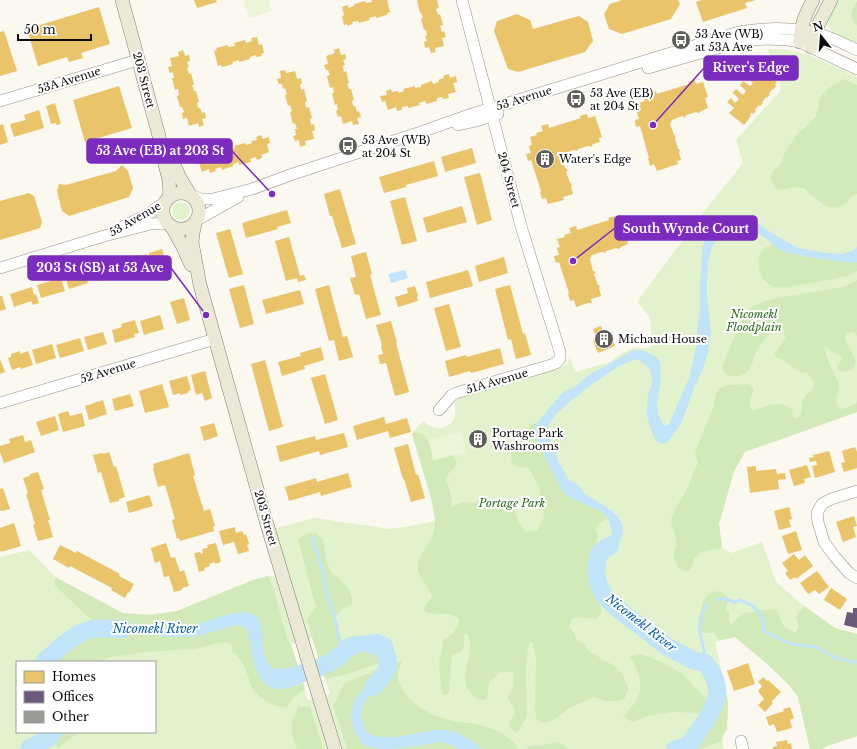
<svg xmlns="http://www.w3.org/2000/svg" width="857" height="749" font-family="'Libre Baskerville',serif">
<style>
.green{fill:#e2f2cc;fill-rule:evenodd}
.forest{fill:#d2eaba}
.pitch{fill:#ecf5d7}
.water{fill:#c1e4f8}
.homes{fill:#e9c46a}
.offices{fill:#6d597a}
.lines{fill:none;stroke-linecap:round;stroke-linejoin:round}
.stream{stroke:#c1e4f8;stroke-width:3}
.river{stroke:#c1e4f8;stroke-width:18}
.building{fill:#9c9a95}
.minor-casing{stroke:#93928e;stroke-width:12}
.major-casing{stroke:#807f7b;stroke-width:14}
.minor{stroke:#fefefd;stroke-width:11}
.major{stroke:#ece8d6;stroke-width:13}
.labels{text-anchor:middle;stroke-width:4;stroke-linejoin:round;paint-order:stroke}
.poi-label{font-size:11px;fill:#0b0b0b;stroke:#fff;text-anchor:start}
.street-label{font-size:11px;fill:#0b0b0b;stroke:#fff}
.park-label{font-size:11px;font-style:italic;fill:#266916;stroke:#fff}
.water-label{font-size:12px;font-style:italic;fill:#0a5fa8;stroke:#fff}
.leader{fill:none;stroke:#7b2cbf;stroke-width:1.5}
.callout-dot{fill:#7b2cbf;stroke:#fff;stroke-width:1.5}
.callout{fill:#7b2cbf;stroke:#7b2cbf;stroke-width:1.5}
.callout-label{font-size:12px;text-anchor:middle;font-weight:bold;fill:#fff}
</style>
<rect width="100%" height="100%" fill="#faf8ef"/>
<g class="green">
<path d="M836 0H857V43L834 33 828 27 829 18Z"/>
<path d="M768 49 787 50 809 55 857 77V412L745 452 734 471 719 524 722 548 732 553 762 542 776 582 804 606 835 628 857 634V736L827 746 822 749H810L798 697 790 686 765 662 735 637 715 642 724 683 728 703 727 729 723 736 722 741 724 749H341L324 696 330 694 312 638 306 639 273 529 315 518 390 529 410 526 435 521 431 499 412 433 423 421C432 431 451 431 455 416 456 409 453 404 457 397L564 366 567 365 570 357 575 372 610 362 622 353 634 348H649L652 346 650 317 637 302 699 218 743 163 736 140 781 90Z"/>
<circle cx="181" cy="211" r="9"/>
<path d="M29 550 55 577 123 613 150 615 177 611 253 580 270 576 275 577 279 581 296 642 291 644 308 700 314 699 330 749H0V557ZM17 662H155V732H17Z"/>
</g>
<g class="forest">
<path d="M856 2H857V25C848 17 851 11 856 2Z"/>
<path d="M843 79 857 85V194C848 197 851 200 845 204 831 215 814 198 804 188 800 188 795 187 791 188 778 191 776 192 770 179L773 171 782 163 784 154 797 134 806 127 816 116 819 106V99L826 90Z"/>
<path d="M774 245 781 251 807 257 852 263 857 262V271L848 276 818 282 782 288 771 286 763 279 759 270V259L760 253 766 247Z"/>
<path d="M857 280V336L853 332 848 333 845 337C846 345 857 356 855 364 854 366 853 368 852 370L845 372 839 371 837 367 842 358 839 355 831 351 826 346 824 347 829 363 839 383V388L836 401 837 406 842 409 854 405 857 402V412L745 452 734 471 719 524 722 548 701 552 694 559 693 565 689 571H684L678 568 673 555 676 546V538L673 530 671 521 674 511 689 486 693 473 698 463 695 453 713 408 716 393 718 389 727 385 749 384 753 387 754 391C750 396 748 406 753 411 766 406 779 399 792 409L793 417 798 418C803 413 801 409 802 403 803 396 810 392 814 387V382L807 373 800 372 783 360 774 356 775 353 785 339C785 331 784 329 776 328 768 335 761 342 756 352 753 358 753 367 747 372 739 379 725 378 722 367L738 328 744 315 747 311 753 306 763 302 777 298 844 287Z"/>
<path d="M532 423 536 424 534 431 535 436 570 498 596 509 602 512 606 516 607 518C603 522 599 523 596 528L598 536 590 566V574L595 593 600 602 601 613 596 619 575 617 571 620 569 627 575 634 576 640 583 643 588 651 595 654 602 660 614 665 622 674 627 684 628 689 625 698 618 701H605L594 697 569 708 561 715 552 721 544 723 540 722 536 718 535 709 536 659 533 643 530 641 528 647 526 668 527 716 517 733 509 727C509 720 515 716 515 711 514 707 510 703 508 699L509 694 513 689 514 673 502 671 489 682 488 693 486 699 478 700C474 696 468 691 466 686 461 670 478 645 466 633L464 636V646L462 651 452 656 449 692 446 695 442 694 439 664 444 639C453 634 458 630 459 619L450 614H436L425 612 424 607 432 597C430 587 420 580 418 570 416 555 431 545 434 531 438 516 430 495 426 480 421 465 416 449 412 433 430 431 430 446 433 460L453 455C458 462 458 464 452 470 449 472 447 476 446 479L452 499 451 504 452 507 459 503 467 502 471 503 477 501H503L512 503 519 522 525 532 537 530 544 518 539 486 528 467 520 468 512 463 511 454C513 450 517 442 521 440 523 439 526 438 528 437L529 425Z"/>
<path d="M309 533H317L319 537 323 540C325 550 326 561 330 571 332 574 335 575 337 577 347 586 352 590 352 604 348 607 341 609 338 613 330 621 337 633 342 640 333 649 331 654 319 660L307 620 316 607 298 539Z"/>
<path d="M268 576 272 584 288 641 291 644 299 670C283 676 269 673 264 655 261 643 263 631 259 620L223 616 185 627H138L96 624 55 586V577L123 613 150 615 177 611 253 580Z"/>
<path d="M717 591C729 594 729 599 726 609L729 612V622L732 624 738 618 745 613 771 609 777 611 780 616V620L786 628 795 633 799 627 796 616 804 606 835 628 857 634V736L827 746 822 749H810L798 697 790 686 765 662 735 637 720 640 714 633H703L698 626 703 601 709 594Z"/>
<path d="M236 625 244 627 248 631 256 666 295 687 303 682 305 689 294 697 287 707C274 707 261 700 253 690 247 675 245 659 231 651L232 649V646L231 644 225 642 193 649 144 652 129 655 114 656 108 658 101 662H53C64 655 72 640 83 636 102 628 126 630 146 634 153 635 160 636 167 637 173 637 180 637 186 637 203 636 219 628 236 625Z"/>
<path d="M372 650C379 652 381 656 382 662L348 674 325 679 323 673C341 665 352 652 372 650Z"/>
<path d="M639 654C650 656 673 667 682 674 691 682 698 692 707 698L704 713 672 712 648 716 634 722 628 720 623 716C635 704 644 695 639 677 637 669 634 663 630 656Z"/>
<path d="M402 661C400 666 397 671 398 676 400 697 426 714 445 719 457 723 471 722 484 726 498 730 510 737 519 749H482L472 741 456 732 446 730H434L396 737H383L375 736 369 734 365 729 362 722 361 713 363 706 367 698 386 679 393 665Z"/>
<path d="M382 668 378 676 359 694 354 701 351 713 352 724 356 734 369 747 385 749 402 748 441 742 454 746 457 749H347L333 705 345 683Z"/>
<path d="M724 683 728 703 727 729 723 736 722 741C713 743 707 749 697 749L699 740 704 733 708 725 719 697 721 686Z"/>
<path d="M298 706 303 707 310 706 321 742 323 749H297C293 739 289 729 293 719 295 714 298 712 298 706Z"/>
<path d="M59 732H80L64 743 58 748 52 742 58 736Z"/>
<path d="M559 742 567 747 568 749H528L527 747Z"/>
</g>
<g class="pitch">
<path d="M244 0H269L272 11 249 18Z"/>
<path d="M461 432 466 452 433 460 429 440Z"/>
</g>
<g class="water">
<path d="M730 217H736L749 219 777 236 798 248 826 253 843 254 852 251 857 247V262L852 263 807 257 781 251 764 237 754 231 744 228 732 229 723 233 717 238 712 247 708 263 707 277V296L711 332 708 352 703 369 694 388 681 424 667 443C656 444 655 441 652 432 650 426 647 419 647 413 646 406 648 398 649 391 650 387 653 383 652 379 652 370 644 361 635 359L619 366 588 387 578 396 572 400 557 413 549 424 547 432 559 463 569 480 578 485 584 493 612 511 618 517 622 524 623 533 620 541 616 547 608 552H605L601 556 599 563 590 566 594 551 604 544 611 535 612 532 609 521 606 516 602 512 596 509 570 498 560 488 535 436 534 431 536 424 562 393 575 387 587 376 627 354 634 350H641L645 351 657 358 660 362 661 379 657 404 658 413 662 423 665 426 669 424 690 376 697 342V329L700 311V287L702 250 705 240 710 229 720 222Z"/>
<path d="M405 270 408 278 391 283 388 274Z"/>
<path d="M246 612C252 613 256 615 259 620 261 624 262 628 262 632 262 645 262 658 272 668 280 675 290 673 299 670L303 682C296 686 290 688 282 689 254 691 252 652 248 631L244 627 236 625 228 627 201 635 188 637H166L144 633 118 631H100L96 624 138 627H185L234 613Z"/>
<path d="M376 634C393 637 395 642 394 658L382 662C379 632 335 668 323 673L319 660 327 656 333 651 342 640 349 637Z"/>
<path d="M393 665 386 679 367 698 363 706 361 713 362 722 365 729 369 734 375 736 383 737H396L434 730H446L456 732 472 741 482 749H457L454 746 441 742 402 748 385 749 369 747 361 743 356 734 352 724 351 713 354 701 359 694 378 676 382 668Z"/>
</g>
<g class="homes">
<path d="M194 0H216L217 2 197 8Z"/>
<path d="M371 0H387L390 12 387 13V15L376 18V16L369 18 370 20 359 23 358 21 352 22 353 24 347 26V24L344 25 342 16 344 15 342 7 348 5V8L354 6V4L365 1 366 3 372 2Z"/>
<path d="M418 0H437L439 8 436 9 438 15 440 14 443 25 440 26 442 32 444 31 446 37 442 38 444 46 435 48 436 52 431 53 429 47 425 48 424 42 427 41 425 36H427L426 30H424L421 19 423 18 421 12 420 13 417 1Z"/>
<path d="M622 0H678L680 4 671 19 622 34 609 29 604 14 610 4Z"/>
<path d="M702 0H756L745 3 747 8 703 22 696 2Z"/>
<path d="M99 7 110 44 81 53 83 58 69 62 67 57 38 66 27 29Z"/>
<path d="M517 14 530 20 533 29 579 16 588 22 593 41 585 52 518 72 508 69 494 31 497 21Z"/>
<path d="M4 31 17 71 0 76V32Z"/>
<path d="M257 37 259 45 262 44 264 53 261 54 262 56 256 57V55L250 57V59L239 62V60L232 62 233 64 222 67 221 65 218 66 214 51 217 50 216 48 228 45V47L235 46 234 43 245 40 246 43 252 41 251 38Z"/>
<path d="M339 48 341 55 345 54 346 59 343 60 345 65 343 66 344 72 346 71 349 83H347L349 89H351L354 100 352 101 353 106H355L357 112 359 111 361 117 357 118 359 124 353 125 352 121 343 124 341 116 338 117 336 111 338 110 337 104 335 105 332 93H334L333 87 330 88 327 76 330 75 328 70H326L324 65 328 64 326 56 335 53 334 50Z"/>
<path d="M183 50 185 56 189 55 190 61 187 62 189 67 187 68 189 74 191 73 194 85H192L194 91H196L199 102 197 103 198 108H200L202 113 205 112 206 118 202 119 204 125 199 127 198 123 189 126 187 118 183 119 182 113 184 112 182 107H180L177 96 179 95 178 89 175 90 172 78H174L173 72 170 73 168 67 172 66 170 58 179 56 178 52Z"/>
<path d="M753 68 759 74 763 70 777 82 775 84 776 86 773 90 772 89 771 90V91L769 94H770L767 98 766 97 762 102 763 103 760 106 759 105 755 110 756 111 753 114 751 113 750 115 751 116 744 125 729 113 734 108 727 102 731 98 735 103 739 99 733 93 736 89 743 95 746 91 740 85 743 81 750 86 753 83 747 77 750 73 749 72Z"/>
<path d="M285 70 286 73 295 71 297 79 301 78 302 84H300L301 90 304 89 307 101 305 102 306 108 309 107 312 118 310 119 311 125 314 124 315 130 312 131 314 139 305 141 306 145 300 147 299 140 295 141 293 136 296 135 295 129H297L295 123 293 124 290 112 292 111 290 105 288 106 285 95 287 94 285 88 283 89 282 84H279L277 79 281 78 280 71Z"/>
<path d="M449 74 450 78 456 76 457 82 453 83 456 92 448 94 449 98 443 99 442 97 437 98V101L426 104 425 101 419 103 420 105 408 108V106L402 107V110L397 111 396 107 388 110 385 101 382 102 380 96 387 95 386 91 391 89 392 92 398 91V93L404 91 403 89 415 86V88L421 87V85L432 81 433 84 439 82 438 80 444 78 443 76Z"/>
<path d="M695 80 696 84 703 82 708 97 705 98 708 108 701 111 699 113 696 112 686 115 685 118 682 116 672 120 670 124 674 135 676 136 675 138 678 149 680 150 679 153 681 160 677 161 678 164 657 171 654 164 650 166 648 158H649L640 126 636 127 635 120 639 119 637 112 640 111 638 103 645 101 644 99 651 97 649 92 656 91 657 94 689 84 688 82Z"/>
<path d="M119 86 132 128 85 142 73 100Z"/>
<path d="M55 103 61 124 56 125V123L51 124 46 106Z"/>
<path d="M39 110 44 128 14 137 10 124 26 120 24 115Z"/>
<path d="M587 114 588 118 595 116 602 137 599 138 600 142 593 144 591 147 588 146 578 149 577 151 574 150 564 153 562 157 565 168 568 170 566 172 570 183 572 184 571 186 573 194 563 197 564 200 548 204 546 198 542 199 540 192 541 191 531 160 528 161 526 154 531 153 529 146 532 145 530 137 537 135 536 133 543 131 541 126 548 124 549 128 581 118 580 116Z"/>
<path d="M3 124 8 142 0 145V125Z"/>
<path d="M261 135 263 139 269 137 270 143 267 144 269 152 261 155 262 158 257 160 256 157 250 159 251 162 239 165V162L233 164V166L222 170 221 167 215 169 216 171 210 173 209 169 202 172 199 163 195 164 194 158 200 157 199 153 204 151 205 154 211 152V154L217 153V151L228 147 229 150 235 148 234 146 245 143 246 145 252 143 251 141 257 140 256 137Z"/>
<path d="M472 148 476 163 445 172 441 157Z"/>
<path d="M434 161 438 176 406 185V187L384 193 379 177Z"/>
<path d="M122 165 128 171 133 188 129 197 69 216 62 211 57 191 59 184 66 185 116 171Z"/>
<path d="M480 173 492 220 477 225 464 177Z"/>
<path d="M340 189 356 244 342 248 332 216H330L324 194Z"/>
<path d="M29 193 34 196 42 222 40 228 0 240V201Z"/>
<path d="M405 197 417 241 402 245 390 201Z"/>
<path d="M462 206 467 222 427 233 423 218Z"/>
<path d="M287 210 291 223 277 227 278 229 246 238 242 223Z"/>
<path d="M615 216 616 220 623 218 630 239 627 240 628 244 621 247 619 249 616 248 606 251 605 253 602 252 592 255 590 259 593 271 596 272 594 274 598 285 600 286 599 288 601 296 591 299 592 303H588L576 307 574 300 570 301 568 294 569 293 559 262 556 263 554 256 559 255 557 248 560 247 557 239 565 237 564 235 571 233 569 228 576 226 577 230 609 220 608 218Z"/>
<path d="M230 229 243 274 229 278 216 233Z"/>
<path d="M289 237 300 276 304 275 306 280 298 282 297 278 286 281 275 241Z"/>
<path d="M162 249 169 273 156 276 149 253Z"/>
<path d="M366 252 372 274 370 275 381 315 366 319 359 294 355 295 350 278 356 277 351 256Z"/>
<path d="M146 254 151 268 144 269V268L125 274 121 260 140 255 141 256Z"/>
<path d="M504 257 508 273 479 282 475 266Z"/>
<path d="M112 263 113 265 118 263 121 274 97 281 93 268Z"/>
<path d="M468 270 473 286 430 298 426 282Z"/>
<path d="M85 271 88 283 69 289 65 276Z"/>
<path d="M61 278 65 291 41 298 37 285Z"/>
<path d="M244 285 254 324 240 328 229 289Z"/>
<path d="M329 285 343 337 347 336 353 357 339 361 334 340 329 341 315 289Z"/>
<path d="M510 285 523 334 525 333 531 355 516 359 511 339 508 340 495 289Z"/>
<path d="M415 286 418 296 417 297 418 301 398 307 395 297 408 293 407 288Z"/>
<path d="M32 287 34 295 36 294 39 303 33 305 31 301 14 307 10 294Z"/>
<path d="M300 290 304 304 266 314 262 300Z"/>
<path d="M0 296H2L6 309 0 311Z"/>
<path d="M184 298 190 320 177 324 170 302Z"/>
<path d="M449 304 461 347 446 351 434 308Z"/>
<path d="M160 315 164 329 144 335 140 321Z"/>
<path d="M135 320 139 333 134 334 135 337 115 343 112 330 122 327 121 324Z"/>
<path d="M391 321 397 343H396L409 392 395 396 386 363 380 364 378 355 383 354 381 346 382 345 376 325Z"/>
<path d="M601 326 605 336 610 334 615 346 598 353 593 340 597 339 593 329Z"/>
<path d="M103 332 107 344 88 350 84 337Z"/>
<path d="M80 338 84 351 60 358 56 345Z"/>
<path d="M52 344 56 358 36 364 32 350Z"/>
<path d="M321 347 324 360 304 366 305 369 282 376 278 362 301 356 300 353Z"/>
<path d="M500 348 504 364 471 373 470 371 449 377 445 361 466 355 467 357Z"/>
<path d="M20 351V354L28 351 33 365 21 369 20 367 12 370 8 358 11 357V354Z"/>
<path d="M0 359 5 372 0 374Z"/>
<path d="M265 360 283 427 269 431 251 364Z"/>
<path d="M205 371 212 398 205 401 202 393 196 395 191 375Z"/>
<path d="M325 374 338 420 325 424 311 378Z"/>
<path d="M187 376 191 390 188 391V393L180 395V393L173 395 169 381Z"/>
<path d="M162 384 169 407 145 413 139 391Z"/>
<path d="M130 394 134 406 115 411 112 399Z"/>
<path d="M103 400 107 414 89 420 85 406Z"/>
<path d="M68 411 70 416 82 413 85 426 63 432 58 414Z"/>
<path d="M55 416 59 430 41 436 36 422Z"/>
<path d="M384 417 386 424 407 418 411 432 390 438 388 431 357 440 353 426Z"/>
<path d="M214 423 218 436 204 441 200 427Z"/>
<path d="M344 433 348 447 320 455 319 451 280 462 276 446 315 436 316 440Z"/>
<path d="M23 435 25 442 31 440 35 452 4 463 0 452V446L10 443 9 439Z"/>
<path d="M408 444 416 475 418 474 425 498 411 502 404 479H403L394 448Z"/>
<path d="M855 447 857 452V468L844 472 841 463 845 462 842 451Z"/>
<path d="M829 451 835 472 815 478 812 466 817 465 816 461 810 462 809 458 814 457 813 455Z"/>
<path d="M109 452 114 467 116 466 125 497 119 499V501L110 503 101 472 98 473 93 455 102 453 103 454Z"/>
<path d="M189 453 195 475 193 476 204 511 210 509 215 526 213 527 214 531 180 541 179 538 177 539 172 520 175 519 165 485 158 487 153 469 154 468 153 464Z"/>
<path d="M807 465 811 477 804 479 805 483 794 486 789 470Z"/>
<path d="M756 466V471L776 469 777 474 785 473 786 479 778 480 779 489 750 493 747 467Z"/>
<path d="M38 472 44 489 41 490 50 520H48L53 537 38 541 33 525 35 524 26 494 28 493 23 478 30 476V474Z"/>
<path d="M348 473 352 487 321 496 320 492 289 501 285 487 316 478 317 482Z"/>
<path d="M3 488 10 509 2 511V510L0 511V489Z"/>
<path d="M149 495 153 506 129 513 126 502Z"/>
<path d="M789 507 792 519 789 520 791 527 779 530 774 511Z"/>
<path d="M854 516 857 526 853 527 856 537 843 542 836 522Z"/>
<path d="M14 523 21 546 1 552V551H0V528Z"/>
<path d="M235 527 236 533 242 531 244 535 246 534 249 544 247 545 249 551 238 554 234 542 223 545 219 531Z"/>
<path d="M796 531 802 550 788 554 782 536Z"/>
<path d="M166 543 171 558 175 557 180 572 184 570 189 586 182 588V590L174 592 169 576 164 577 160 561 155 563 151 548Z"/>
<path d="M216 543 221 562 215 564V562L209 564 210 566 204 568 205 570 199 572 194 553 200 552 201 554 203 553 202 549 208 548 207 545Z"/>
<path d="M60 545 76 553 77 551 120 574 119 576 134 584 129 593 128 592 125 598 111 590 112 588 70 566 69 568 53 559Z"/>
<path d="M794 554 799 560 805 555 813 566 796 579 795 577 790 580 785 573 788 571 782 563Z"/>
<path d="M817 571 829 587 819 594 815 590 808 594 800 583Z"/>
<path d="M831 588 847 599 840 610 824 600Z"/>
<path d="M748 663 755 684 734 691 727 671Z"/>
<path d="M763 677 767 681 768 680 781 692 771 702 773 703 765 712 758 705 764 699 758 691 762 686 758 682Z"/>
<path d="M790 707 794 718 790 720 792 728 777 732 774 724 769 726 766 717 784 711 783 709Z"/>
<path d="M787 740 788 744 791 743 792 749H773V747L777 746 776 742Z"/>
</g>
<path class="offices" d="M853 608H857V628L844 625 847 612 853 613Z"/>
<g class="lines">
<g class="stream">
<path d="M312 538 316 550 318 554 322 569 324 575 327 594 332 611 334 614 340 642V645"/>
<path d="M718 599H726L735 602 741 600 753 606 761 615 764 623 763 631 791 644 816 647 836 658 857 663"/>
<path d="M705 663 704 658V651L699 627 702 613 707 605"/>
<path d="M31 748V749"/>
</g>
<g class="river">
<path d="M610 546 603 550 598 556 596 569 598 583 603 594 612 604 666 646 692 660 705 663 712 673 715 680 717 687V698L705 722 690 743 685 747 675 749"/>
<path d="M371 645C377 645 382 648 385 653 393 667 383 677 373 687"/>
<path d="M44 662C57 650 74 633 92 629 102 628 113 629 123 629"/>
<path d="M277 677 288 678 321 667 331 662 342 654"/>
<path d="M29 749 49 738 53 732"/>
</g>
</g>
<path class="building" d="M479 435 481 443 476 444 475 436Z"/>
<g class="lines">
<g class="minor-casing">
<g id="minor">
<path d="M648 68 732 44 752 40 767 39 788 40 800 42 857 69"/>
<path d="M0 101 138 60"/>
<path d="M458 125 476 121 498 114"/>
<path d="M193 196 201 199H213L252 189 290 175 421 132 472 114 508 103 739 32C768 27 798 27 826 36 836 40 847 45 857 50"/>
<path d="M197 220 238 197"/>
<path d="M124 226 147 215 166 201"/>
<path d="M0 268 104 236 151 224 168 223"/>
<path d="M0 403 215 339"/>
<path d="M439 410 452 395 456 393 551 365 556 363 560 359V352L521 226 462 0"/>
<path d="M857 491 831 499 822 504 817 513 818 522 824 542 835 557 849 573 857 578"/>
<path d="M741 741 743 749"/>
</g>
</g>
<g class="major-casing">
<g id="major">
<path d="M122 0 159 136 161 148 169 180 170 197"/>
<path d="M800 42C801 24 805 15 813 0"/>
<path d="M811 47 814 33 831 0"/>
<path d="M169 153 179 176 190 195"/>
<circle cx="181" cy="211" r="18"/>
<path d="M195 224 193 233 192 242 200 285 266 521 319 697 335 749"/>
<path d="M172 227 182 245 191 265"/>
</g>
</g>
<use href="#minor" class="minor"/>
<use href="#major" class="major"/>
</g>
<defs>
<g id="bus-disc" transform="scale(1)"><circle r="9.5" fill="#5f5e5b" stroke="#fff"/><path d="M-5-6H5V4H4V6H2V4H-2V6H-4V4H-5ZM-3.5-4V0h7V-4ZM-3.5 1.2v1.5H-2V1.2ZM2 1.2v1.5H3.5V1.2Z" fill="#fff"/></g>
<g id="building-disc" transform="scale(1)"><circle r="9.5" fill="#5f5e5b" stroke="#fff"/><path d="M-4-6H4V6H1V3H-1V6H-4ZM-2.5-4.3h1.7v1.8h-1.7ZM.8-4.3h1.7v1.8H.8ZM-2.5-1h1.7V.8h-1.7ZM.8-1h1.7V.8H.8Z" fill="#fff"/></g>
</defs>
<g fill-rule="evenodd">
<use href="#bus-disc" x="681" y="40"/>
<use href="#bus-disc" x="576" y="99"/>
<use href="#bus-disc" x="348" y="146"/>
<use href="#building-disc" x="545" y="159"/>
<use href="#building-disc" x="604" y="339"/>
<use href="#building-disc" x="478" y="439"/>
</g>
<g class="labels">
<g class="poi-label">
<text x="695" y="38">53 Ave (WB)<tspan x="695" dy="13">at 53A Ave</tspan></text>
<text x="590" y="97">53 Ave (EB)<tspan x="590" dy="13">at 204 St</tspan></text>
<text x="362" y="144">53 Ave (WB)<tspan x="362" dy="13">at 204 St</tspan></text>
<text x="559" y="163">Water's Edge</text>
<text x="618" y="343">Michaud House</text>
<text x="492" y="437">Portage Park<tspan x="492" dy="13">Washrooms</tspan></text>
</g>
<g class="street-label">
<text transform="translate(69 80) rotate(-17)" y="4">53A Avenue</text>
<text transform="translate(144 80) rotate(75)" y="4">203 Street</text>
<text transform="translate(524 98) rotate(-17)" y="4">53 Avenue</text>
<text transform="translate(509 180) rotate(75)" y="4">204 Street</text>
<text transform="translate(135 219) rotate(-30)" y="4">53 Avenue</text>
<text transform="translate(108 371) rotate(-17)" y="4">52 Avenue</text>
<text transform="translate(497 381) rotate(-16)" y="4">51A Avenue</text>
<text transform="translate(266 518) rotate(74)" y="4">203 Street</text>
</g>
<g class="park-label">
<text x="754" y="318">Nicomekl<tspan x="754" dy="13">Floodplain</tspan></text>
<text x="512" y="507">Portage Park</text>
</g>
<g class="water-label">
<text transform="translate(641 623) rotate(38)" y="4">Nicomekl River</text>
<text x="155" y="633">Nicomekl River</text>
</g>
</g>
<path class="leader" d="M653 125L704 68M272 194L232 151M573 261L615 228M206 315L171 268"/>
<g class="callout-dot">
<circle cx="653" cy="125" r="4"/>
<circle cx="272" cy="194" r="4"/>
<circle cx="573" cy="261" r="4"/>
<circle cx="206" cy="315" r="4"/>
</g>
<g class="callout">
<rect x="704" y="56" width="94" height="24" rx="4"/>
<rect x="87" y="139" width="145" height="24" rx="4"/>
<rect x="615" y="216" width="142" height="24" rx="4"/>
<rect x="28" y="256" width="143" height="24" rx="4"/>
</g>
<g class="callout-label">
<text x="751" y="72">River's Edge</text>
<text x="160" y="155">53 Ave (EB) at 203 St</text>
<text x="686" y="233">South Wynde Court</text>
<text x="100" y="272">203 St (SB) at 53 Ave</text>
</g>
<rect x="16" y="661" width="140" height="72" fill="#ffffff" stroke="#9d9d9d"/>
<rect x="24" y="671" width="20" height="12" fill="#e9c46a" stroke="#9d9d9d"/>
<text x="52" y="681" font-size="12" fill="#0b0b0b">Homes</text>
<rect x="24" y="691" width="20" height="12" fill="#6d597a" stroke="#9d9d9d"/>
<text x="52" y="701" font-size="12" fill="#0b0b0b">Offices</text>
<rect x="24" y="711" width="20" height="12" fill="#9c9a95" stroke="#9d9d9d"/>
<text x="52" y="721" font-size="12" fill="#0b0b0b">Other</text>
<g transform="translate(821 36) rotate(343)" stroke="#ffffff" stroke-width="3" paint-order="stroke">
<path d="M0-3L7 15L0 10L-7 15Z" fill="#0b0b0b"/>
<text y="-6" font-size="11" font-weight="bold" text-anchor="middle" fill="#0b0b0b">N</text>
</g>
<path d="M18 34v6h73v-6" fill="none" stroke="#0b0b0b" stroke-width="2"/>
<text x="24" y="34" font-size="12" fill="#0b0b0b" stroke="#ffffff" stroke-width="3" paint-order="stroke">50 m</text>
</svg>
